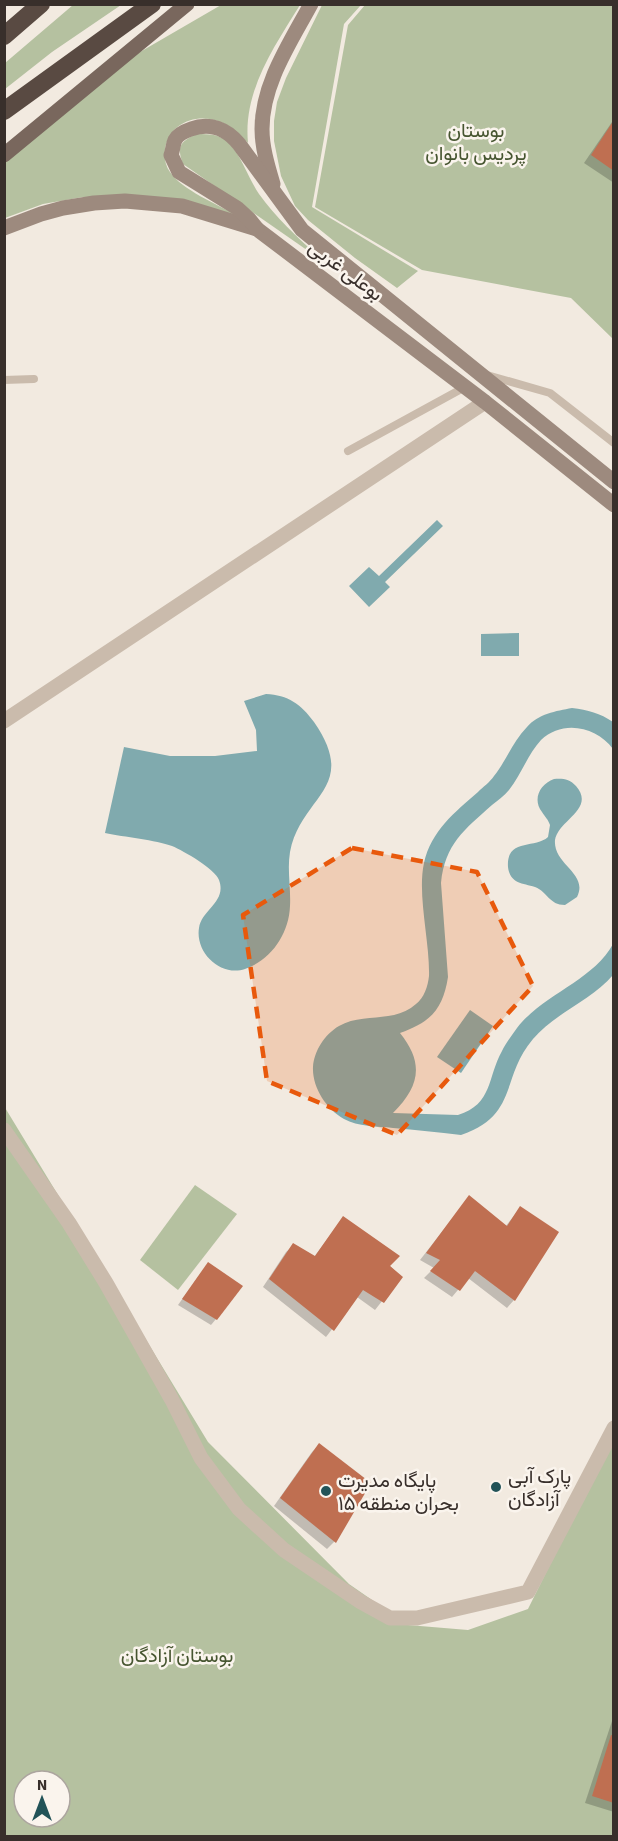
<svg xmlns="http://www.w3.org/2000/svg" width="618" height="1841" font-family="'Source Sans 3',Vazirmatn,sans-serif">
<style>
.green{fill:#b5c1a0;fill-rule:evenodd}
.water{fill:#80aaae}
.shadow{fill:#0003}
.building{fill:#bf6f51}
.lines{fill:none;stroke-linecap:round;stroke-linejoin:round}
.lane{stroke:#cabbac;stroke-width:8}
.street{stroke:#cabbac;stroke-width:15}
.secondary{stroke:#9d8a7e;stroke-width:15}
.primary{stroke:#79675d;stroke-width:15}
.highway{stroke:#594a42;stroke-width:18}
.marked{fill:#e8590c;fill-opacity:0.2;stroke:#e8590c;stroke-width:4.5;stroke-dasharray:12 8;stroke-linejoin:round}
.poi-dot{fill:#225358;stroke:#faf4ed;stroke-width:2}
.labels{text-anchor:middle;stroke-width:5;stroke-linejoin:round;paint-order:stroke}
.park-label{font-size:20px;fill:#465530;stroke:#faf4ed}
.street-label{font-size:20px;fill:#382f2b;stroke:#faf4ed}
.poi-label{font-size:20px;fill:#382f2b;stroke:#faf4ed;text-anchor:start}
</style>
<rect width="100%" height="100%" fill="#f2eae0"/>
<g class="green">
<path d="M73 5H121L52 52 5 89V63Z"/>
<path d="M221 5H300C274 47 243 91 248 143 241 136 233 127 223 123 198 112 170 122 165 149 164 157 165 165 170 172 182 190 217 204 236 215L83 197 43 204 5 218V162L128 59Z"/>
<path d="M322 5H361L344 24 312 207 418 271 397 288 355 258 308 220 295 206 281 176 274 141V121L277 102 286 78Z"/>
<path d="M365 5H613V339L571 298 422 270 315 207 348 25Z"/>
<path d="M197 134C209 134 219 134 228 142 242 156 248 178 259 194 278 220 303 243 327 264L183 164C176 146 181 141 197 134Z"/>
<path d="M4 1106 208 1442 349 1584 408 1625 468 1630 528 1609 613 1437V1836H5ZM24 1781H60V1817H24Z"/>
<path d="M195 1185 237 1214 178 1290 140 1260Z"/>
</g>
<g class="water">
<path d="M437 520 443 526 385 582 390 587 369 607 349 586 369 567 379 576Z"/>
<path d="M519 633V656H481V634Z"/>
<path d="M266 694C288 695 301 704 314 722 360 789 301 795 290 852 287 870 291 888 290 906 289 934 271 960 245 969 220 977 195 952 199 928 202 909 227 902 219 880 215 869 184 851 172 846 156 840 124 837 105 833L124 747 170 756H215L257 751 256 730 244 701Z"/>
<path d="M572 708C588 710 600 713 613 722V749C597 727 563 719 541 740 528 754 521 775 509 790 504 796 498 800 492 805 464 830 445 844 441 883L448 977C443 1009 431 1022 400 1033 425 1064 419 1087 393 1113L458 1115C493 1104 487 1078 502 1051 506 1043 512 1035 517 1028 542 995 594 980 613 944V975C592 1000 555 1013 533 1039 500 1078 519 1115 461 1135 438 1132 416 1130 393 1128 377 1126 358 1127 344 1119 326 1109 312 1087 313 1067 314 1051 325 1034 339 1026 363 1012 394 1024 416 1004 424 998 428 986 429 976 430 942 417 895 424 863 431 831 455 812 478 792 483 787 490 782 494 776 506 761 513 741 527 727 538 714 556 711 572 708Z"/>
<path d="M554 779C562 778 570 779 576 786 596 809 558 820 555 840 553 865 589 873 577 897L565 905C549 905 548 892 535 887 523 883 510 884 508 867 506 838 535 849 548 837L550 825C548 819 545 817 542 812 532 799 540 784 554 779Z"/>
<path d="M470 1010 493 1026 461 1073 437 1057Z"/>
</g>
<g class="shadow">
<path d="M614 119V183L584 163Z"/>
<path d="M469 1197 505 1227 520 1208 557 1233 514 1300 507 1308 468 1278 452 1297 424 1278 434 1268 420 1260Z"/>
<path d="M343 1218 401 1277 375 1310 357 1297 326 1337 263 1287 286 1252 294 1245 314 1257Z"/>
<path d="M203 1270 216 1319 211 1325 178 1305Z"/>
<path d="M319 1445 369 1483 334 1542 327 1549 274 1506 312 1452Z"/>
<path d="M614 1715V1812L585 1803Z"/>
</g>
<g class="building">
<path d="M614 120V171L591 155Z"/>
<path d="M469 1195 507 1226 520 1206 559 1232 515 1301 475 1271 460 1291 430 1271 440 1260 426 1253Z"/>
<path d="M343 1216 400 1256 390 1266 403 1277 384 1303 363 1290 334 1331 269 1279 293 1243 315 1256Z"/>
<path d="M208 1262 243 1286 217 1320 182 1299Z"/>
<path d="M319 1443 371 1483 336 1543 280 1498Z"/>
<path d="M611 1735 614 1736V1803L592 1796Z"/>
</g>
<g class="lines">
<g class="lane">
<path d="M487 375 550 393 614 443"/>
<path d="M4 380 34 379"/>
<path d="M348 451 465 387"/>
</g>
<g class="street">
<path d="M4 721 485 402"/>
<path d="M4 1130 69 1223 106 1283 172 1400 201 1458 239 1509 284 1550 361 1602 390 1618H417L528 1592 614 1428"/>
</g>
<g class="secondary">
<path d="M273 184C268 167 262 148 262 129 262 84 290 43 311 4"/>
<path d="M4 228 41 214 63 208 94 203 125 201 182 206 257 229 485 402 614 505"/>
<path d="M257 229 249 219 237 208 179 172 171 155C173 150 173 144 175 140 178 134 185 131 191 129 210 122 227 129 239 144L302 230 614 482"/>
</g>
<path class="primary" d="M4 155 187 4"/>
<g class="highway">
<path d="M4 36 41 4"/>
<path d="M4 111 152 4"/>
</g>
</g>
<path class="marked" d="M352 848 477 872 533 986 397 1135 267 1081 243 915Z"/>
<g class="poi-dot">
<circle cx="496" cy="1487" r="6"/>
<circle cx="326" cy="1491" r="6"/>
</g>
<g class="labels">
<g class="park-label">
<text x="476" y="137">بوستان<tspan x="476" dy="23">پردیس بانوان</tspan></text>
<text x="177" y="1662">بوستان آزادگان</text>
</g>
<g class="street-label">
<text transform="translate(346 270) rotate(37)" y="7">بوعلی غربی</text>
</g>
<g class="poi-label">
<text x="508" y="1483">پارک آبی<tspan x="508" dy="23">آزادگان</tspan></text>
<text x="338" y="1487">پایگاه مدیرت<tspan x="338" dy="23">بحران منطقه ۱۵</tspan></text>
</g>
</g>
<rect width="618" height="1841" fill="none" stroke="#382f2b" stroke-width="12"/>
<g transform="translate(42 1799)"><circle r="28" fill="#faf4ed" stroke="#aca59f" stroke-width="1.5"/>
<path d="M0-4.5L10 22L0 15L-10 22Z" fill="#225358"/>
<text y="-9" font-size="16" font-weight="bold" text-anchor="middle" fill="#382f2b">N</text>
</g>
</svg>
